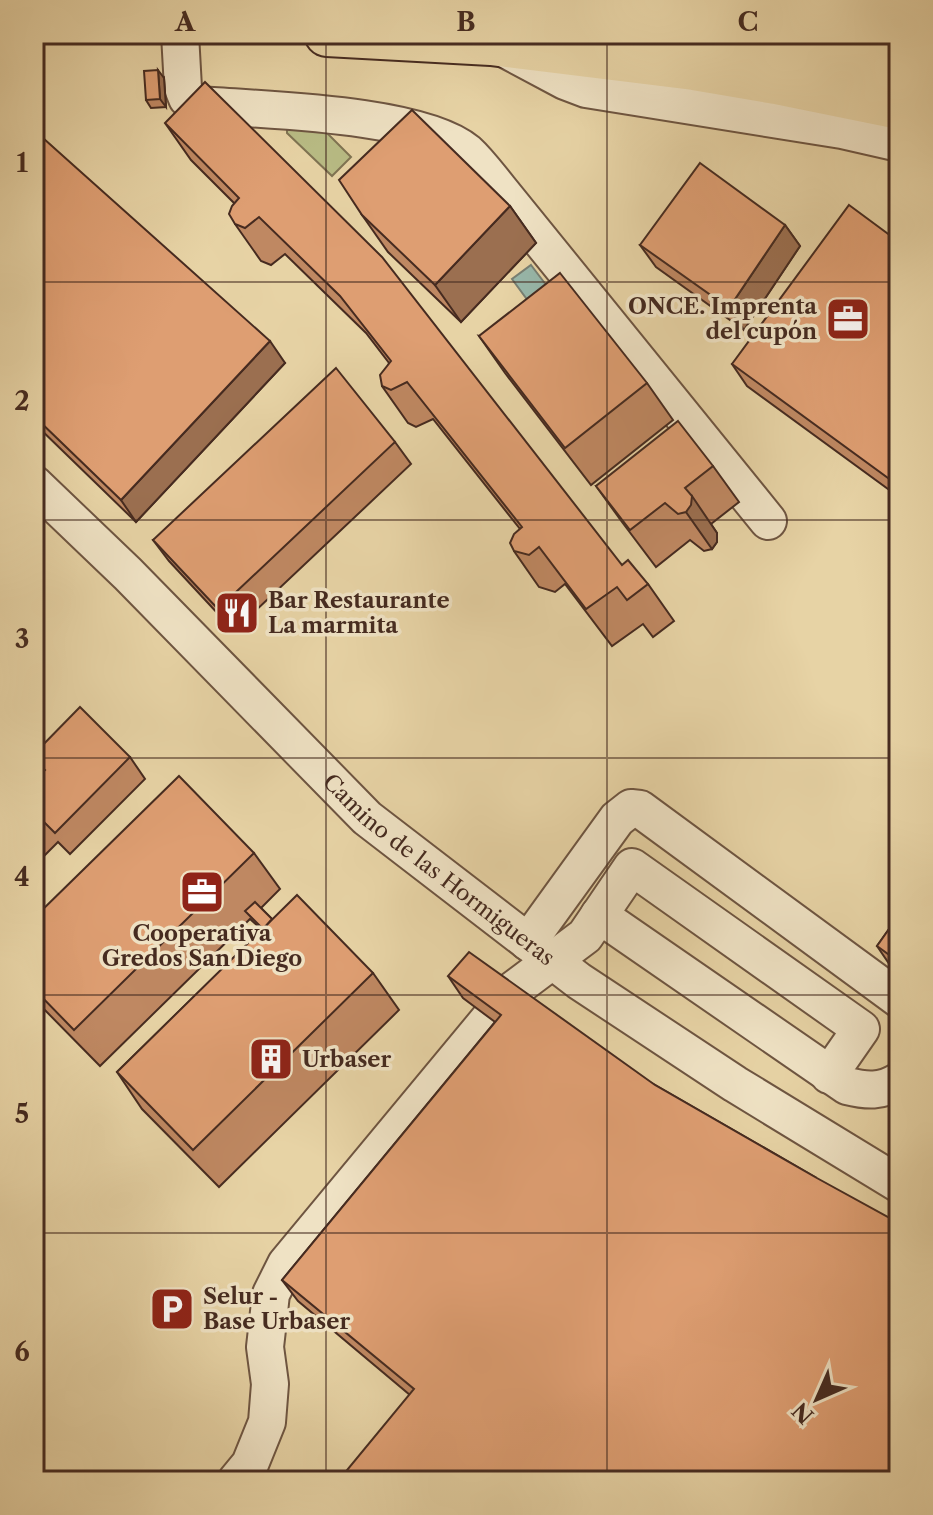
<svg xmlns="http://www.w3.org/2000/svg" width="933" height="1515" font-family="'Libre Caslon Text',serif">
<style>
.green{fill:#b8bb84;stroke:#7f7352;stroke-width:2}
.water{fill:#97b7aa;stroke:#777f73;stroke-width:2}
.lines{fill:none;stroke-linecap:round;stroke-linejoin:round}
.minor-casing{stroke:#6e5541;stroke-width:40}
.major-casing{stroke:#462b20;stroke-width:48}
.minor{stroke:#efe2c4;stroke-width:36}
.major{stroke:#e7d3a5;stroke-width:44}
.wall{fill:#bf8862;stroke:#462b20;stroke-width:2}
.shaded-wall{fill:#9b6f50;stroke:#462b20;stroke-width:2}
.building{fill:#de9e72;stroke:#462b20;stroke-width:2}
.grid{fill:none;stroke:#462b20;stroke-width:2;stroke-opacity:0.55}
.labels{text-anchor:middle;stroke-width:7;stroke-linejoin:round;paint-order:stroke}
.poi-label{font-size:22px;font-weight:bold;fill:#462b20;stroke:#efe2c4;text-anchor:start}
.street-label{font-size:22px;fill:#462b20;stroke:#efe2c4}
.neatline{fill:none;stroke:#462b20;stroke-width:3}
.grid-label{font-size:26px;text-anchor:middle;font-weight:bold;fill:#462b20}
</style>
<rect width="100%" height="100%" fill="#e7d3a5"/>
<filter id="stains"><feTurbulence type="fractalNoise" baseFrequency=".0025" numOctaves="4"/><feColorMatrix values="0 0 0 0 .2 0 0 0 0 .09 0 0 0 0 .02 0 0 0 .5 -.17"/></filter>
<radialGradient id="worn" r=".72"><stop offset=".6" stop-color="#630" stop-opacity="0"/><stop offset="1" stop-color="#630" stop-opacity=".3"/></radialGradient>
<path class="green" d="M287 124 319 125 351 157 332 176 287 133Z"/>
<path class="water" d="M531 265 556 298 537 313 512 279Z"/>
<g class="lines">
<g class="minor-casing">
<g id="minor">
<path d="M180 34 183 88 187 98 199 105C262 110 421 113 467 152 479 163 489 177 499 189L768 521"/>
<path d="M507 50 565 81 586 89 842 130 899 143"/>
<path id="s1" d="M34 484 128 574 367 818 579 981 735 1084 899 1184"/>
<path d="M599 915 847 1086C867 1091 881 1092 899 1081"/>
<path d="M528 942 617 819 631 808 640 809 899 999"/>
<path d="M509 993 585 936 632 867 861 1029 829 1075"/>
<path d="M236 1481 250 1464 267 1422 270 1384 265 1347 271 1294 286 1264 490 1018"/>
</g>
</g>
<g class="major-casing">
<g id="major">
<path d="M327 34 491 43 694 68 776 82 899 107"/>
<path d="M700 34 776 44 899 69"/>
</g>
</g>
<use href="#minor" class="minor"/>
<use href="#major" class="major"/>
</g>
<g class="wall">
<path d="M164 78 166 107 151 108 146 100Z"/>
<path d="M165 123 622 565 648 584 674 621 653 637 643 624 612 646 565 584 555 592 539 587 514 551 520 529 433 419 416 427 408 423 382 386 389 363 366 333 285 254 271 265 261 261 235 224 234 203 191 160Z"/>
<path d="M34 130 285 363 136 522 34 423Z"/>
<path d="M510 206 536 243 461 322 388 252 362 215Z"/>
<path d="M785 225 800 246 744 330 656 267 640 245Z"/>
<path d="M899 242V497L747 386 732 364Z"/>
<path d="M479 336 647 383 673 420 591 485 505 373Z"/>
<path d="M395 442 411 464 234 631 169 561 153 540Z"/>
<path d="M713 466 739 502 711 524 717 533V542L712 549 704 551 690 540 656 567 622 522 596 486Z"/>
<path d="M34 754 130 757 145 779 70 854 58 842 34 866V781L42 773 34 761Z"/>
<path d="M254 853 280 889 261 908 272 919 373 973 399 1010 219 1187 142 1109 117 1072 262 930 250 919 100 1066 34 999V918Z"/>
<path d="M899 915V973L892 968 877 946Z"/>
<path d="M448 976 655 1085 815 1177 410 1395 298 1301 282 1280 495 1022 463 998Z"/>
</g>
<g class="shaded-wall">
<path d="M158 70 164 78 166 107 160 99Z"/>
<path d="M510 206 536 243 461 322 435 285Z"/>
<path d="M785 225 800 246 744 330 729 308Z"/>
<path d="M270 341 285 363 136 522 121 500Z"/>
<path d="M692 496 717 533V542L712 549 686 512Z"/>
</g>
<g class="building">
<path d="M158 70 160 99 146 100 144 71Z"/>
<path d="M205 82 382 257 622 565 628 560 648 584 627 600 617 587 586 609 539 547 529 555 514 551 510 543 514 534 522 527 407 382 391 390 382 386 380 375 391 361 340 296 259 217 245 228 235 224 229 214 232 206 239 198 165 123Z"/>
<path d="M412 110 510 206 435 285 362 215 339 180Z"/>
<path d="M34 130 270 341 121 500 34 416Z"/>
<path d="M700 163 785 225 729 308 640 245Z"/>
<path d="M849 205 899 242V486L732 364Z"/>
<path d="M560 273 647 383 565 448 479 336Z"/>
<path d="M336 368 395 442 218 609 153 540Z"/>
<path d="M678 421 713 466 685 488 692 496 691 505 686 512 678 514 665 503 630 530 596 486Z"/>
<path d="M80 707 130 757 55 833 42 820 34 829V781L45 770 34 760V754Z"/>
<path d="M179 776 254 853 74 1030 34 989V918Z"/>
<path d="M297 895 373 973 193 1150 117 1072Z"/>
<path d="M255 902 272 919 263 929 245 911Z"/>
<path d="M899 915V962L877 946Z"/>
<path d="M469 952 655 1085 815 1177 899 1223V1481H338L414 1389 282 1280 501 1015 448 976Z"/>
</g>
<path class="grid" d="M326 34V1481M607 34V1481M34 282H899M34 520H899M34 758H899M34 995H899M34 1233H899"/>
<defs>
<g id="office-square" transform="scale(2.3)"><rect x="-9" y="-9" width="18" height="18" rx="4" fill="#8f2418" stroke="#efe2c4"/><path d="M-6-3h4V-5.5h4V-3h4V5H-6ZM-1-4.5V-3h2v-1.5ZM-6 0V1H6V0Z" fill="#fff"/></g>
<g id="restaurant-square" transform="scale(2.3)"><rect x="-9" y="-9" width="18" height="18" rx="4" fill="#8f2418" stroke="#efe2c4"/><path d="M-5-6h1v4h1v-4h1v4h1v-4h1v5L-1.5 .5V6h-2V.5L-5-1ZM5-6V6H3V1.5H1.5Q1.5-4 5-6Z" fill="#fff"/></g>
<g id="building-square" transform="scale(2.3)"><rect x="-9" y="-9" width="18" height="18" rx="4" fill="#8f2418" stroke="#efe2c4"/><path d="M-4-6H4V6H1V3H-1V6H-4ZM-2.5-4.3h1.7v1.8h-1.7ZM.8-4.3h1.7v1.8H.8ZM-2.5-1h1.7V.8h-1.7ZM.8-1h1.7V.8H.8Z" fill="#fff"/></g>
<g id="parking-square" transform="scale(2.3)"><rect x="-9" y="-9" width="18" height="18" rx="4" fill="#8f2418" stroke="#efe2c4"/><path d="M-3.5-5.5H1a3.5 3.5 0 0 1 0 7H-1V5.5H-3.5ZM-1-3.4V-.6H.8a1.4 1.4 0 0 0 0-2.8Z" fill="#fff"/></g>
</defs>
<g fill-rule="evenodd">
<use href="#office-square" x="848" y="319"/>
<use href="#restaurant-square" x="237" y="613"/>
<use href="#office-square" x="202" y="892"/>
<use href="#building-square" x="271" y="1059"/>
<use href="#parking-square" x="172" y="1309"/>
</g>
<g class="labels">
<g class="poi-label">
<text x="817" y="314" text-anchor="end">ONCE. Imprenta<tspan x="817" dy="25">del cupón</tspan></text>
<text x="268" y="608">Bar Restaurante<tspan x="268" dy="25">La marmita</tspan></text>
<text x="202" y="941" text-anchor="middle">Cooperativa<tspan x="202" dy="25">Gredos San Diego</tspan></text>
<text x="302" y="1067">Urbaser</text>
<text x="203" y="1304">Selur -<tspan x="203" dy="25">Base Urbaser</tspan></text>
</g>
<g class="street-label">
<text dy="8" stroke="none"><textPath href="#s1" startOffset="560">Camino de las Hormigueras</textPath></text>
</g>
</g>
<rect width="933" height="1515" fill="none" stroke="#e7d3a5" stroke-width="88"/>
<g transform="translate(817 1399) rotate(225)" stroke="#efe2c4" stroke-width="6" paint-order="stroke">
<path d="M0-6L14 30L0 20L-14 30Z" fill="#462b20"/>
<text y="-12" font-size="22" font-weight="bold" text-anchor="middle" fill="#462b20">N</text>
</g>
<rect x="44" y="44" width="845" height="1427" class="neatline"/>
<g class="grid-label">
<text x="185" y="31">A</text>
<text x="466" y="31">B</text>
<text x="748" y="31">C</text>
<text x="22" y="172">1</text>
<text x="22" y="410">2</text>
<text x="22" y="648">3</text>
<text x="22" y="886">4</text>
<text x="22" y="1123">5</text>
<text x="22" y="1361">6</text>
</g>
<rect width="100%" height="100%" filter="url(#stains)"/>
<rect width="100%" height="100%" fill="url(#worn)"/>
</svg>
